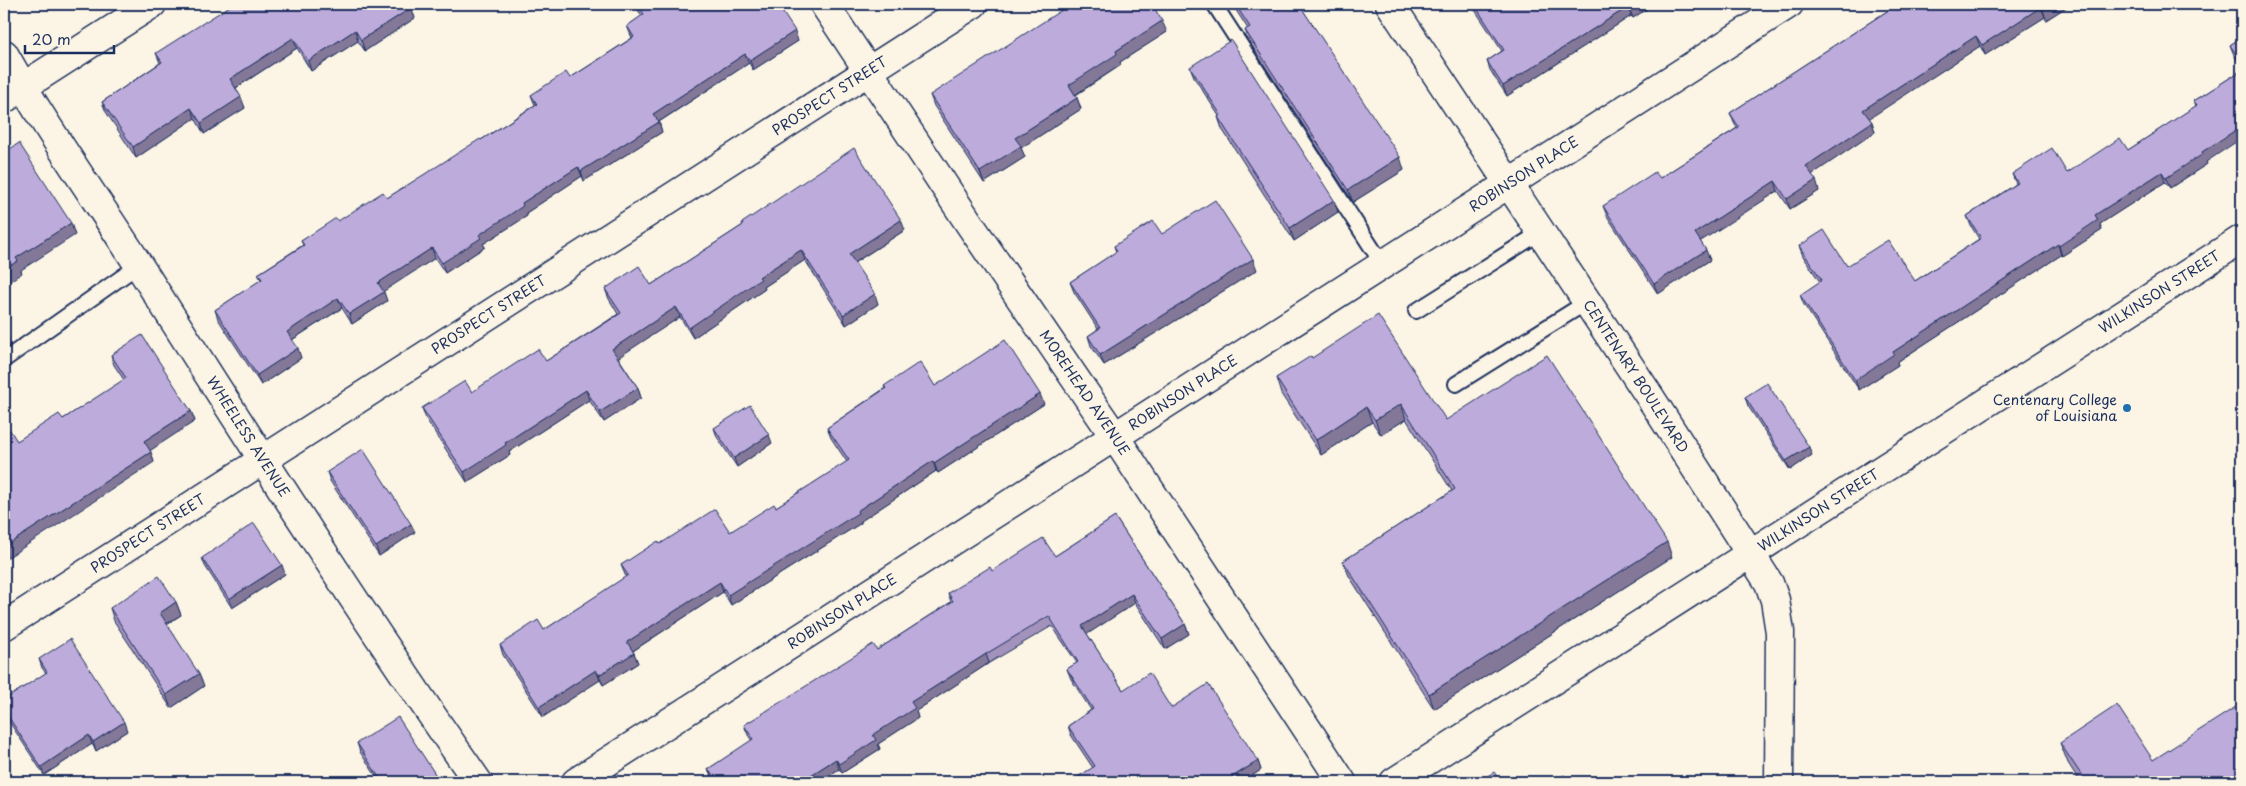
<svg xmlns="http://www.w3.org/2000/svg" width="2246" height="786" font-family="'Playpen Sans',sans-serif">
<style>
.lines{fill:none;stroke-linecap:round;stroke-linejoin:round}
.service-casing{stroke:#1b2f5e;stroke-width:18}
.minor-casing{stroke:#1b2f5e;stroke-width:31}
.service{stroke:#fcf5e5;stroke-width:14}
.minor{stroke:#fcf5e5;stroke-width:28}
.wall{fill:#a393bc;stroke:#1b2f5e}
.shaded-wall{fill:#847899;stroke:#1b2f5e}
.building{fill:#bdabdb;stroke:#1b2f5e}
.poi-dot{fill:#1f6fb2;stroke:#fcf5e5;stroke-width:2}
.labels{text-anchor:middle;stroke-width:4;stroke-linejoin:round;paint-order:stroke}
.street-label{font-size:14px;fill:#1b2f5e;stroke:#fcf5e5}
.poi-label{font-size:14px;fill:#1b2f5e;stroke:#fcf5e5;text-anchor:end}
</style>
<rect width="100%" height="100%" fill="#fcf5e5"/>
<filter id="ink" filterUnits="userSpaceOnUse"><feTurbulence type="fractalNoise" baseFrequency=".02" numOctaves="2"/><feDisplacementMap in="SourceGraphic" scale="10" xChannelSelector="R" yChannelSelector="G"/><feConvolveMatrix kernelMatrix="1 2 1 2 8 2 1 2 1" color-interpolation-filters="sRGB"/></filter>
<g filter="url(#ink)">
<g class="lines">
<g class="service-casing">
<g id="service">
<path d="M1214 4 1383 265"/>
<path d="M1416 311 1541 232"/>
<path d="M4 360 139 265"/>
<path d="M1456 384 1587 302"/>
</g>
</g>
<g class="minor-casing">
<g id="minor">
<path id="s1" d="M824 4 969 223 1115 437 1342 782"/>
<path id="s2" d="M1390 4 1650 397 1769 583 1775 600 1780 632 1779 782"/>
<path id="s3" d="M4 54C49 134 103 208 152 286 258 453 365 620 478 782"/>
<path d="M4 99 152 4"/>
<path id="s4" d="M4 626 973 4"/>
<path id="s5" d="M576 782 1789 4"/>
<path id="s6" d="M1394 782 2242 239"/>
</g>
</g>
<use href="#service" class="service"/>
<use href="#minor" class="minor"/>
</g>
<g class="wall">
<path d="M634 4H677L679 8 798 41 753 70 749 63 659 122 662 132 584 181 582 176 526 213 527 216 483 244 485 247 445 273 435 258 383 291 387 301 352 324 342 308 292 340 301 358 261 385 218 319 215 310 261 280 258 274 303 245 301 241 387 198 481 140 535 105 531 95 570 78 632 38 627 26 642 16Z"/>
<path d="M1232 4H1299L1404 170 1353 202 1250 43 1245 30 1248 29Z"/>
<path d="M1471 4H1654L1633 18 1631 16 1507 96 1490 70 1487 61 1502 51Z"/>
<path d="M1898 4H2071L2046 20 2045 17 1985 55 1980 46 1869 118 1872 122 1875 132 1812 174 1819 191 1790 209 1778 191 1700 241 1710 260 1658 294 1607 216 1603 206 1660 178 1737 128 1734 123 1730 113Z"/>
<path d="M411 8 415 18 365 51 358 41 311 71 297 48 236 88 245 108 204 134 195 118 136 158 106 112 102 102 160 63 156 53Z"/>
<path d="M1167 32 1120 62 1121 65 1076 95 1081 109 1021 148 1025 157 984 183 934 106 930 95Z"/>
<path d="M2242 37V68L2234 55 2230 45Z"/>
<path d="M1190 67 1338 212 1294 241 1222 129 1218 117 1219 116 1195 79Z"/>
<path d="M2242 70 2206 162 2207 164 2170 188 2165 182 2100 224 2102 230 2062 256 2061 255 1897 362 1898 365 1859 390 1804 305 1800 295 1820 282 1803 256 1799 246 1847 266 1915 281 1979 239 1971 226 1967 216 2016 184 2012 174 2067 173 2128 150 2196 106 2194 101Z"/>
<path d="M742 223 905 230 854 263 878 304 846 325 805 260 764 287 765 289 693 338 680 317 618 357 638 388 641 398 604 422 589 400 509 452 510 455 467 482 426 419 422 408 472 392 546 361 618 314 609 299 605 289 651 285 743 225Z"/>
<path d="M1162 234 1257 270 1104 365 1091 346 1088 336 1098 329 1074 292 1070 282 1116 252 1114 246Z"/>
<path d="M111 355 191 411 195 421 150 450 154 462 17 441 63 419 124 380 114 365Z"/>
<path d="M1312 358 1446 420 1672 557 1434 709 1349 576 1343 561 1452 491 1406 419 1381 435 1372 422 1321 455 1281 394 1276 378Z"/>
<path d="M884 386H935L1044 404 938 473 936 471 861 521V523L731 605 723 592 633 651 638 663 603 685 600 680 543 717 503 655 500 645 544 630 626 577 621 565 660 544 730 532 776 507 847 462 831 438 827 428 885 388Z"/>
<path d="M1745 397 1812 455 1790 470 1748 406Z"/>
<path d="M714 428 772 443 737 467 717 437Z"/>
<path d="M327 472 415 532 379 556 330 481Z"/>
<path d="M1115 517 1185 624 1189 634 1165 649 1135 603 1087 634 1123 690 1171 708 1258 761 1261 770 1242 782H1070L1093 768 1071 735 1068 726 1091 710 1071 679 1067 669 1077 663 1052 626 989 663 916 711 918 718 878 744 880 749 842 773 839 769 819 782H714L712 778 708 769 752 741 748 735 744 725 877 650 951 602 948 593 992 571 1055 556Z"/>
<path d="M202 558 285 574 232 608 205 566Z"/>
<path d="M176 602 181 615 167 624 204 686 171 708 114 621 110 608Z"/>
<path d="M39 659 127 731 96 751 92 744 44 775 4 714V700L46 673 42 668Z"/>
<path d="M357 743 439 780 440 782H380L360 752Z"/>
<path d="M2060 743 2153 760 2242 782H2080L2068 763Z"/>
</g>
<g class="shaded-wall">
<path d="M1636 4H1654L1633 18 1629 8Z"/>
<path d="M2052 4H2071L2046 20 2043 10Z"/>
<path d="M1628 7 1631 16 1507 96 1503 86Z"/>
<path d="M2041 7 2045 17 1985 55 1982 45Z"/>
<path d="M411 8 415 18 365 51 361 40Z"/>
<path d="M1162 21 1167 32 1120 62 1121 65 1073 96 1069 85 1116 51Z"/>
<path d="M355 30 358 41 311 71 308 61Z"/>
<path d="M795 31 798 41 753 70 750 60Z"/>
<path d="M1976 36 1980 46 1867 120 1863 110Z"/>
<path d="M293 38 297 48 234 89 230 79Z"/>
<path d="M745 54 749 63 657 123 653 114Z"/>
<path d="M241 97 245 108 204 134 201 123Z"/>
<path d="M1077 98 1081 109 1021 148 1025 157 984 183 980 172 1015 138Z"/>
<path d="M191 108 195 118 136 158 133 147Z"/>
<path d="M659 122 662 132 584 181 581 171Z"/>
<path d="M1872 122 1875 132 1810 176 1806 166Z"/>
<path d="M2242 126V138L2206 162 2207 164 2170 188 2166 178 2202 152Z"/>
<path d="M1400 157 1404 170 1353 202 1348 190Z"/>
<path d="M578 167 582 176 526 213 527 216 483 244 485 247 445 273 442 263 522 203Z"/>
<path d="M2162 172 2165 182 2100 224 2102 230 2062 256 2059 246 2095 215Z"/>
<path d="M1816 180 1819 191 1790 209 1787 199Z"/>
<path d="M1775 181 1778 191 1698 243 1695 233Z"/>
<path d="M1334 200 1338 212 1294 241 1290 228Z"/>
<path d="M901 220 905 230 852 264 849 254Z"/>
<path d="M71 223 75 235 21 270 22 273 4 285V269L16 258Z"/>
<path d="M2058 244 2061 255 1897 362 1898 365 1859 390 1855 380 1893 352Z"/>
<path d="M432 248 435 258 381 293 378 283Z"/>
<path d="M801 250 805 260 764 287 765 289 693 338 689 328 759 277Z"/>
<path d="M1706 250 1710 260 1658 294 1654 284Z"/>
<path d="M1253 259 1257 270 1104 365 1100 355Z"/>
<path d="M384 292 387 301 352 324 349 314Z"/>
<path d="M875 294 878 304 846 325 843 315Z"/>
<path d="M338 298 342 308 290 341 287 332Z"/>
<path d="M676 307 680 317 616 359 612 349Z"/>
<path d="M4 329H5L9 341 4 344Z"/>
<path d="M298 348 301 358 261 385 257 375Z"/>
<path d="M638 388 641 398 604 422 600 412Z"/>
<path d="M586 390 589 400 509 452 510 455 467 482 464 472 505 443Z"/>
<path d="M1040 394 1044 404 938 473 934 463Z"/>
<path d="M1401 404 1406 419 1381 435 1375 420Z"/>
<path d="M1366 407 1372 422 1321 455 1316 440Z"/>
<path d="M191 411 195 421 148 452 144 441Z"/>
<path d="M769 435 772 443 737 467 734 458Z"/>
<path d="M1809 447 1812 455 1790 470 1786 461Z"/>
<path d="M151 452 154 462 4 560V547Z"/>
<path d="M933 461 936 471 861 521V523L731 605 728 595 857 511Z"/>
<path d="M411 524 415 532 379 556 376 547Z"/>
<path d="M1667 542 1672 557 1434 709 1429 694Z"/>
<path d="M282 565 285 574 232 608 229 599Z"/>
<path d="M720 582 723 592 631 652 627 642Z"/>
<path d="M1132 594 1135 603 1086 635 1082 626Z"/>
<path d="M176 602 181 615 164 625 160 613Z"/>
<path d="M1185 624 1189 634 1165 649 1162 639Z"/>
<path d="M634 653 638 663 603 685 599 675Z"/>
<path d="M986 654 989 663 916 711 918 718 878 744 880 749 842 773 839 764 911 702Z"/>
<path d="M596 670 600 680 543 717 539 707Z"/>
<path d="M199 674 204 686 171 708 166 695Z"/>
<path d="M124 722 127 731 96 751 93 742Z"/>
<path d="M89 735 92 744 44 775 41 767Z"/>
<path d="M836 759 839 769 819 782H800Z"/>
<path d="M1258 761 1261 770 1242 782H1224Z"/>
<path d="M778 777 780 782H770Z"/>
<path d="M1209 778 1210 782H1202Z"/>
</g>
<g class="building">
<path d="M233 4H408L411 8 361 40 355 30 308 61 293 38 230 79 241 97 201 123 191 108 133 147 102 102 162 62 156 53Z"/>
<path d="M637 4H677L679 8 686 4H777L795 31 750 60 745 54 653 114 659 122 581 171 578 167 522 203 523 206 479 235 481 238 442 263 432 248 378 283 384 292 349 314 338 298 287 332 298 348 257 375 215 310 262 279 258 274 304 245 301 241 336 218 338 221 383 192 387 198 480 139 481 140 537 104 531 95 566 72 570 78 634 37 627 26 644 14Z"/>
<path d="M1071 4H1152L1162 21 1116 51 1117 54 1069 85 1077 98 1015 138 1021 146 980 172 930 95Z"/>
<path d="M1235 4H1299L1400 157 1348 190 1245 30 1250 27Z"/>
<path d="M1474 4H1636L1629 8 1628 7 1503 86 1487 61 1504 50Z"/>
<path d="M1898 4H2052L2043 10 2041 7 1982 45 1976 36 1863 110 1872 122 1806 166 1816 180 1787 199 1775 181 1695 233 1706 250 1654 284 1603 206 1655 172 1660 178 1739 127 1730 113Z"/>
<path d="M2242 37V63L2230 45Z"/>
<path d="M1231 40 1334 200 1290 228 1218 117 1221 115 1190 67Z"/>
<path d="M2242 70V126L2202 152 2203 154 2166 178 2162 172 2095 215 2098 220 2059 246 2058 244 1893 352 1894 354 1855 380 1800 295 1822 280 1799 246 1824 230 1847 266 1888 240 1915 281 1981 238 1967 216 2018 183 2012 174 2052 148 2067 173 2120 138 2128 150 2197 105 2194 101Z"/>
<path d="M19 143 71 223 16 258 18 261 4 269V153Z"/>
<path d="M854 148 901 220 849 254 875 294 843 315 801 250 759 277 761 279 689 328 676 307 612 349 638 388 600 412 586 390 505 443 506 445 464 472 422 408 465 381 472 392 538 349 546 361 621 313 605 289 639 266 651 285 743 225 742 223Z"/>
<path d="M1215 200 1253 259 1100 355 1088 336 1100 328 1070 282 1117 251 1114 246 1153 221 1162 234Z"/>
<path d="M1378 315 1446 420 1547 355 1667 542 1429 694 1343 561 1455 489 1401 404 1375 420 1366 407 1316 440 1276 378 1311 356 1312 358Z"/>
<path d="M142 335 191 411 144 441 151 452 4 547V434L10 430 17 441 59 414 63 419 126 378 111 355Z"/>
<path d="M1005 340 1040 394 934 463 933 461 857 511 858 513 728 595 720 582 627 642 634 653 599 675 596 670 539 707 500 645 538 620 544 630 628 575 621 565 658 541 660 544 715 509 730 532 774 504 776 507 849 460 827 428 886 388 884 386 920 362 935 386Z"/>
<path d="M1767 383 1809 447 1786 461 1745 397Z"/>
<path d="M750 405 769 435 734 458 714 428Z"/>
<path d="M363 449 411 524 376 547 327 472Z"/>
<path d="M1115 517 1185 624 1162 639 1132 594 1082 626 1123 690 1149 673 1171 708 1208 684 1258 761 1224 782H1212L1209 778 1202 782H1070L1095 766 1068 726 1093 709 1067 669 1078 662 1049 616 986 654 911 702 915 708 873 735 876 740 839 764 836 759 800 782H781L778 777 770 782H717L708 769 753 739 744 725 873 644 877 650 953 601 948 593 990 567 992 571 1043 538 1055 556Z"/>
<path d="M254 523 282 565 229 599 202 558Z"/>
<path d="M159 576 176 602 160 613 199 674 166 695 110 608Z"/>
<path d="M70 639 124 722 93 742 89 735 41 767 4 710V700L47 672 39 659Z"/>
<path d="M2242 703V782H2086L2060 743 2117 705 2153 760Z"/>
<path d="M398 717 439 780 435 782H382L357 743Z"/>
<path d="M1494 772 1501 782H1478Z"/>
<path d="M1564 775 1569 782H1554Z"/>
</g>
</g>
<circle class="poi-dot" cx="2127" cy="408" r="5"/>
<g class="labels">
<g class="street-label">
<text dy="5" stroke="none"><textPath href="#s4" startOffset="981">PROSPECT STREET</textPath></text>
<text dy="5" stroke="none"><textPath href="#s5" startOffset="1126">ROBINSON PLACE</textPath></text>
<text dy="5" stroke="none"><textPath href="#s6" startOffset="909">WILKINSON STREET</textPath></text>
<text dy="5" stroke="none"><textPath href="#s4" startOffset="576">PROSPECT STREET</textPath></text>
<text dy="5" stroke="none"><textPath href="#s2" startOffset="446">CENTENARY BOULEVARD</textPath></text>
<text dy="5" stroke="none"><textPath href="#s1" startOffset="468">MOREHEAD AVENUE</textPath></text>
<text dy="5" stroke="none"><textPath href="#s5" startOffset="721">ROBINSON PLACE</textPath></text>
<text dy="5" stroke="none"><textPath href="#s3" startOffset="454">WHEELESS AVENUE</textPath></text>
<text dy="5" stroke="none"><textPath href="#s6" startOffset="504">WILKINSON STREET</textPath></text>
<text dy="5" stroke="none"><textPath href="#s4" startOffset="171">PROSPECT STREET</textPath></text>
<text dy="5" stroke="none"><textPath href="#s5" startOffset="316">ROBINSON PLACE</textPath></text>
</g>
<g class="poi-label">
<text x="2117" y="405">Centenary College<tspan x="2117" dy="16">of Louisiana</tspan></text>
</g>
</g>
<rect width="2246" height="786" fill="none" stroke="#fcf5e5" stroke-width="20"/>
<rect x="10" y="10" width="2226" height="766" fill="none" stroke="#1b2f5e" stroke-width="2" filter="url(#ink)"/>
<path d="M25 45v8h89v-8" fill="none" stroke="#1b2f5e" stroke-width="2.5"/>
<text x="32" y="45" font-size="15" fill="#1b2f5e" stroke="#fcf5e5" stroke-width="4" paint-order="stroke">20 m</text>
</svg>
